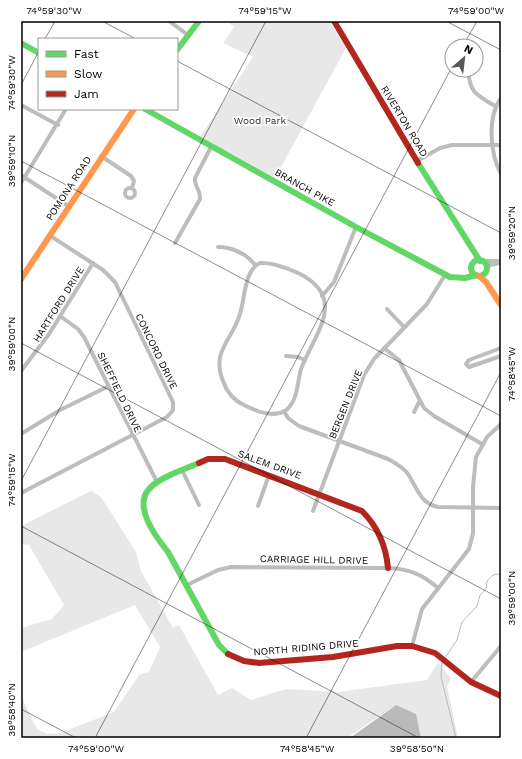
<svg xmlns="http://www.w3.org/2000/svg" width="522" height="759" font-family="'Work Sans',sans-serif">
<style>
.green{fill:#e8e8e8}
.water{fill:#bababa}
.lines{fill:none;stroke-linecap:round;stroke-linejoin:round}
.stream{stroke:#bababa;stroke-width:1}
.street{stroke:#bdbdbd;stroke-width:4}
.fast{stroke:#63d668;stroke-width:6}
.slow{stroke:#ff974d;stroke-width:6}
.jam{stroke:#b3261e;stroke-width:6}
.ticks{fill:none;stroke:#000;stroke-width:1;stroke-opacity:0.45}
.labels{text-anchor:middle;stroke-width:3.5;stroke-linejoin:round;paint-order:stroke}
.park-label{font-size:10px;fill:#2d2d2d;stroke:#fff}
.street-label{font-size:10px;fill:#000;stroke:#fff}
.neatline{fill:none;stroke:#000;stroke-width:1.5}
.ticks-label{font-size:10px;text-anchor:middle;fill:#000}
</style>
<rect width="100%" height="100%" fill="#fff"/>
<g class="green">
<path d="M227 21H329L346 48 275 178 200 137 253 57 223 43 234 27Z"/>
<path d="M91 491 101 497 136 552 141 571 173 628 179 625 218 695 232 688 251 700 286 689 338 692 427 680 438 662 451 679 447 686 458 738H421L416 720 396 705 347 738H21V696L37 729 47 734 60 733 114 712 139 675 149 672 160 647 135 605 21 652V628L52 619 64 605 29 545 21 544V526Z"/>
</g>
<path class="water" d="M396 705 416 714 421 738H350Z"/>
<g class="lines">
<g class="stream">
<path d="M445 658 457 640 462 622 477 606 480 595 486 589 487 581 493 575 499 574 501 575"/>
<path d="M442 663 441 677 456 738"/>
</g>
<g class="street">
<path d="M169 21 188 35"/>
<path d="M468 70C470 93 476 95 495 106"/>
<path d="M501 98C487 117 490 154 501 174"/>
<path d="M21 105 58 125"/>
<path d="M101 156 131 176 134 181 132 188"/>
<path d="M417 161 440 148 452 145H501"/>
<path d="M21 175 68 206"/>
<path d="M21 183 66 109"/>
<circle cx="130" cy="193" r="5"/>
<path d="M175 243 200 199C201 191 194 186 195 178L211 147"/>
<path d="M218 247C232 247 247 254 255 265"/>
<path d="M482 261H501"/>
<path d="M260 263C272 262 287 268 298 273 350 298 313 336 301 369 297 383 298 402 285 411 272 418 256 411 244 405 233 400 227 393 223 381 211 351 232 341 240 314 245 299 244 270 260 263Z"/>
<path d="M487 268 490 265 500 263"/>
<path d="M322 296 334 282 356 227"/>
<path d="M387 309 404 327"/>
<path d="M60 316 78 329 84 337 157 482"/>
<path d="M384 348 399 360 424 408 434 416 482 444"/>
<path d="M501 348 469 360 466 364 469 367 501 356"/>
<path d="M286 356 298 357 305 360"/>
<path d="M21 371 49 334 93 263"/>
<path d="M284 411 288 418 299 426 388 459C395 463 403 467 408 474 417 488 420 503 438 507L501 508"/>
<path d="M414 412 419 402"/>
<path d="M21 434 60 410 109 386"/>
<path d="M182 470 199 505"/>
<path d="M21 493 167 417 173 410V402L115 282 103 270 49 235"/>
<path d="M258 506 269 475"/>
<path d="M313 511 364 375 374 359 427 304 445 275"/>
<path d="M187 585 218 570 231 567 388 568C409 569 422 574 438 588"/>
<path d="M412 646 422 609 469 549 473 533V487L476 457 487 437 501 424"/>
<path d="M471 682 501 646"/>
</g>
<g class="fast">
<path d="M21 43 39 53"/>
<path d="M177 50 199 21"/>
<path d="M145 109 356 227 450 277 465 278 476 275"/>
<path d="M418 163 480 261"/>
<circle cx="479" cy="268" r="8"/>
<path d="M199 463C185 469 158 478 149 489 133 507 156 537 168 552L219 645 228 654"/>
</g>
<g class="slow">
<path d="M479 276 486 282 501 305"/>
<path d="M21 279 134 109"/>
</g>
<g class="jam">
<path d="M334 21 418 163"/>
<path d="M199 463 208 459H225L362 511C378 527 386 546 388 568"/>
<path d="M228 654 244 661 259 663 333 657 397 646H412L435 653 471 682 501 696"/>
</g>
</g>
<path class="ticks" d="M102 21 136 39M446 21 501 50M45 39 55 21M463 46 477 21M177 61 501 233M21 85 39 51M21 161 501 416M21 343 501 599M21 481 266 21M21 526 419 738M21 709 76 738M95 738 452 67M306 738 501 372"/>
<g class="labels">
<g class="park-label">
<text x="260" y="124">Wood Park</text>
</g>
<g class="street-label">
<text transform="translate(405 121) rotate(59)" y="4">RIVERTON ROAD</text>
<text transform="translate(305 187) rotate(29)" y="4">BRANCH PIKE</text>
<text transform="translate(68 188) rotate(-57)" y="4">POMONA ROAD</text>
<text transform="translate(58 304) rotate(-58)" y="4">HARTFORD DRIVE</text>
<text transform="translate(157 351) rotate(64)" y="4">CONCORD DRIVE</text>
<text transform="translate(120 392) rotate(64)" y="4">SHEFFIELD DRIVE</text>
<text transform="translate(345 404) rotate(-68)" y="4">BERGEN DRIVE</text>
<text transform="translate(270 464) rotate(20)" y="4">SALEM DRIVE</text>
<text transform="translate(314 559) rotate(1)" y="4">CARRIAGE HILL DRIVE</text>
<text transform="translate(306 647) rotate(-5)" y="4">NORTH RIDING DRIVE</text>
</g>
</g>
<rect width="522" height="759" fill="none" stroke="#ffffff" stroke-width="44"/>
<rect x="38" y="38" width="140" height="72" fill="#ffffff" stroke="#999999"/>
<rect x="46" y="51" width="20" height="6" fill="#63d668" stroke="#999999"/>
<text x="74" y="58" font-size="12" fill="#000000">Fast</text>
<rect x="46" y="71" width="20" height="6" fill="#ff974d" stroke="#999999"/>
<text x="74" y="78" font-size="12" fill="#000000">Slow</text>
<rect x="46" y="91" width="20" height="6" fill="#b3261e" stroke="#999999"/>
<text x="74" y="98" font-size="12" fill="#000000">Jam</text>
<g transform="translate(464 58) rotate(28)"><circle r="19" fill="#ffffff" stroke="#999999"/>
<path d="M0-3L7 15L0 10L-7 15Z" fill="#595959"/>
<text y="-6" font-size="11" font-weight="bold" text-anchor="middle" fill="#000000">N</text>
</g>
<rect x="22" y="22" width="478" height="715" class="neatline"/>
<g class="ticks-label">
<text x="54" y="14">74°59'30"W</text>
<text x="265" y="14">74°59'15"W</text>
<text x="476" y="14">74°59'00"W</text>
<text transform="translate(11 83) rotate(-90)" y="4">74°59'30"W</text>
<text transform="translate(11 161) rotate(-90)" y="4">39°59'10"N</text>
<text transform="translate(511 233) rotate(-90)" y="4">39°59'20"N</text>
<text transform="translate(11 344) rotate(-90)" y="4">39°59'00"N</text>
<text transform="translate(511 374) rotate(-90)" y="4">74°58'45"W</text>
<text transform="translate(11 480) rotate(-90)" y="4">74°59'15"W</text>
<text transform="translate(511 598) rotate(-90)" y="4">39°59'00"N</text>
<text transform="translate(11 710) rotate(-90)" y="4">39°58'40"N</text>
<text x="96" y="752">74°59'00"W</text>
<text x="307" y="752">74°58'45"W</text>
<text x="417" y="752">39°58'50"N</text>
</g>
</svg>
